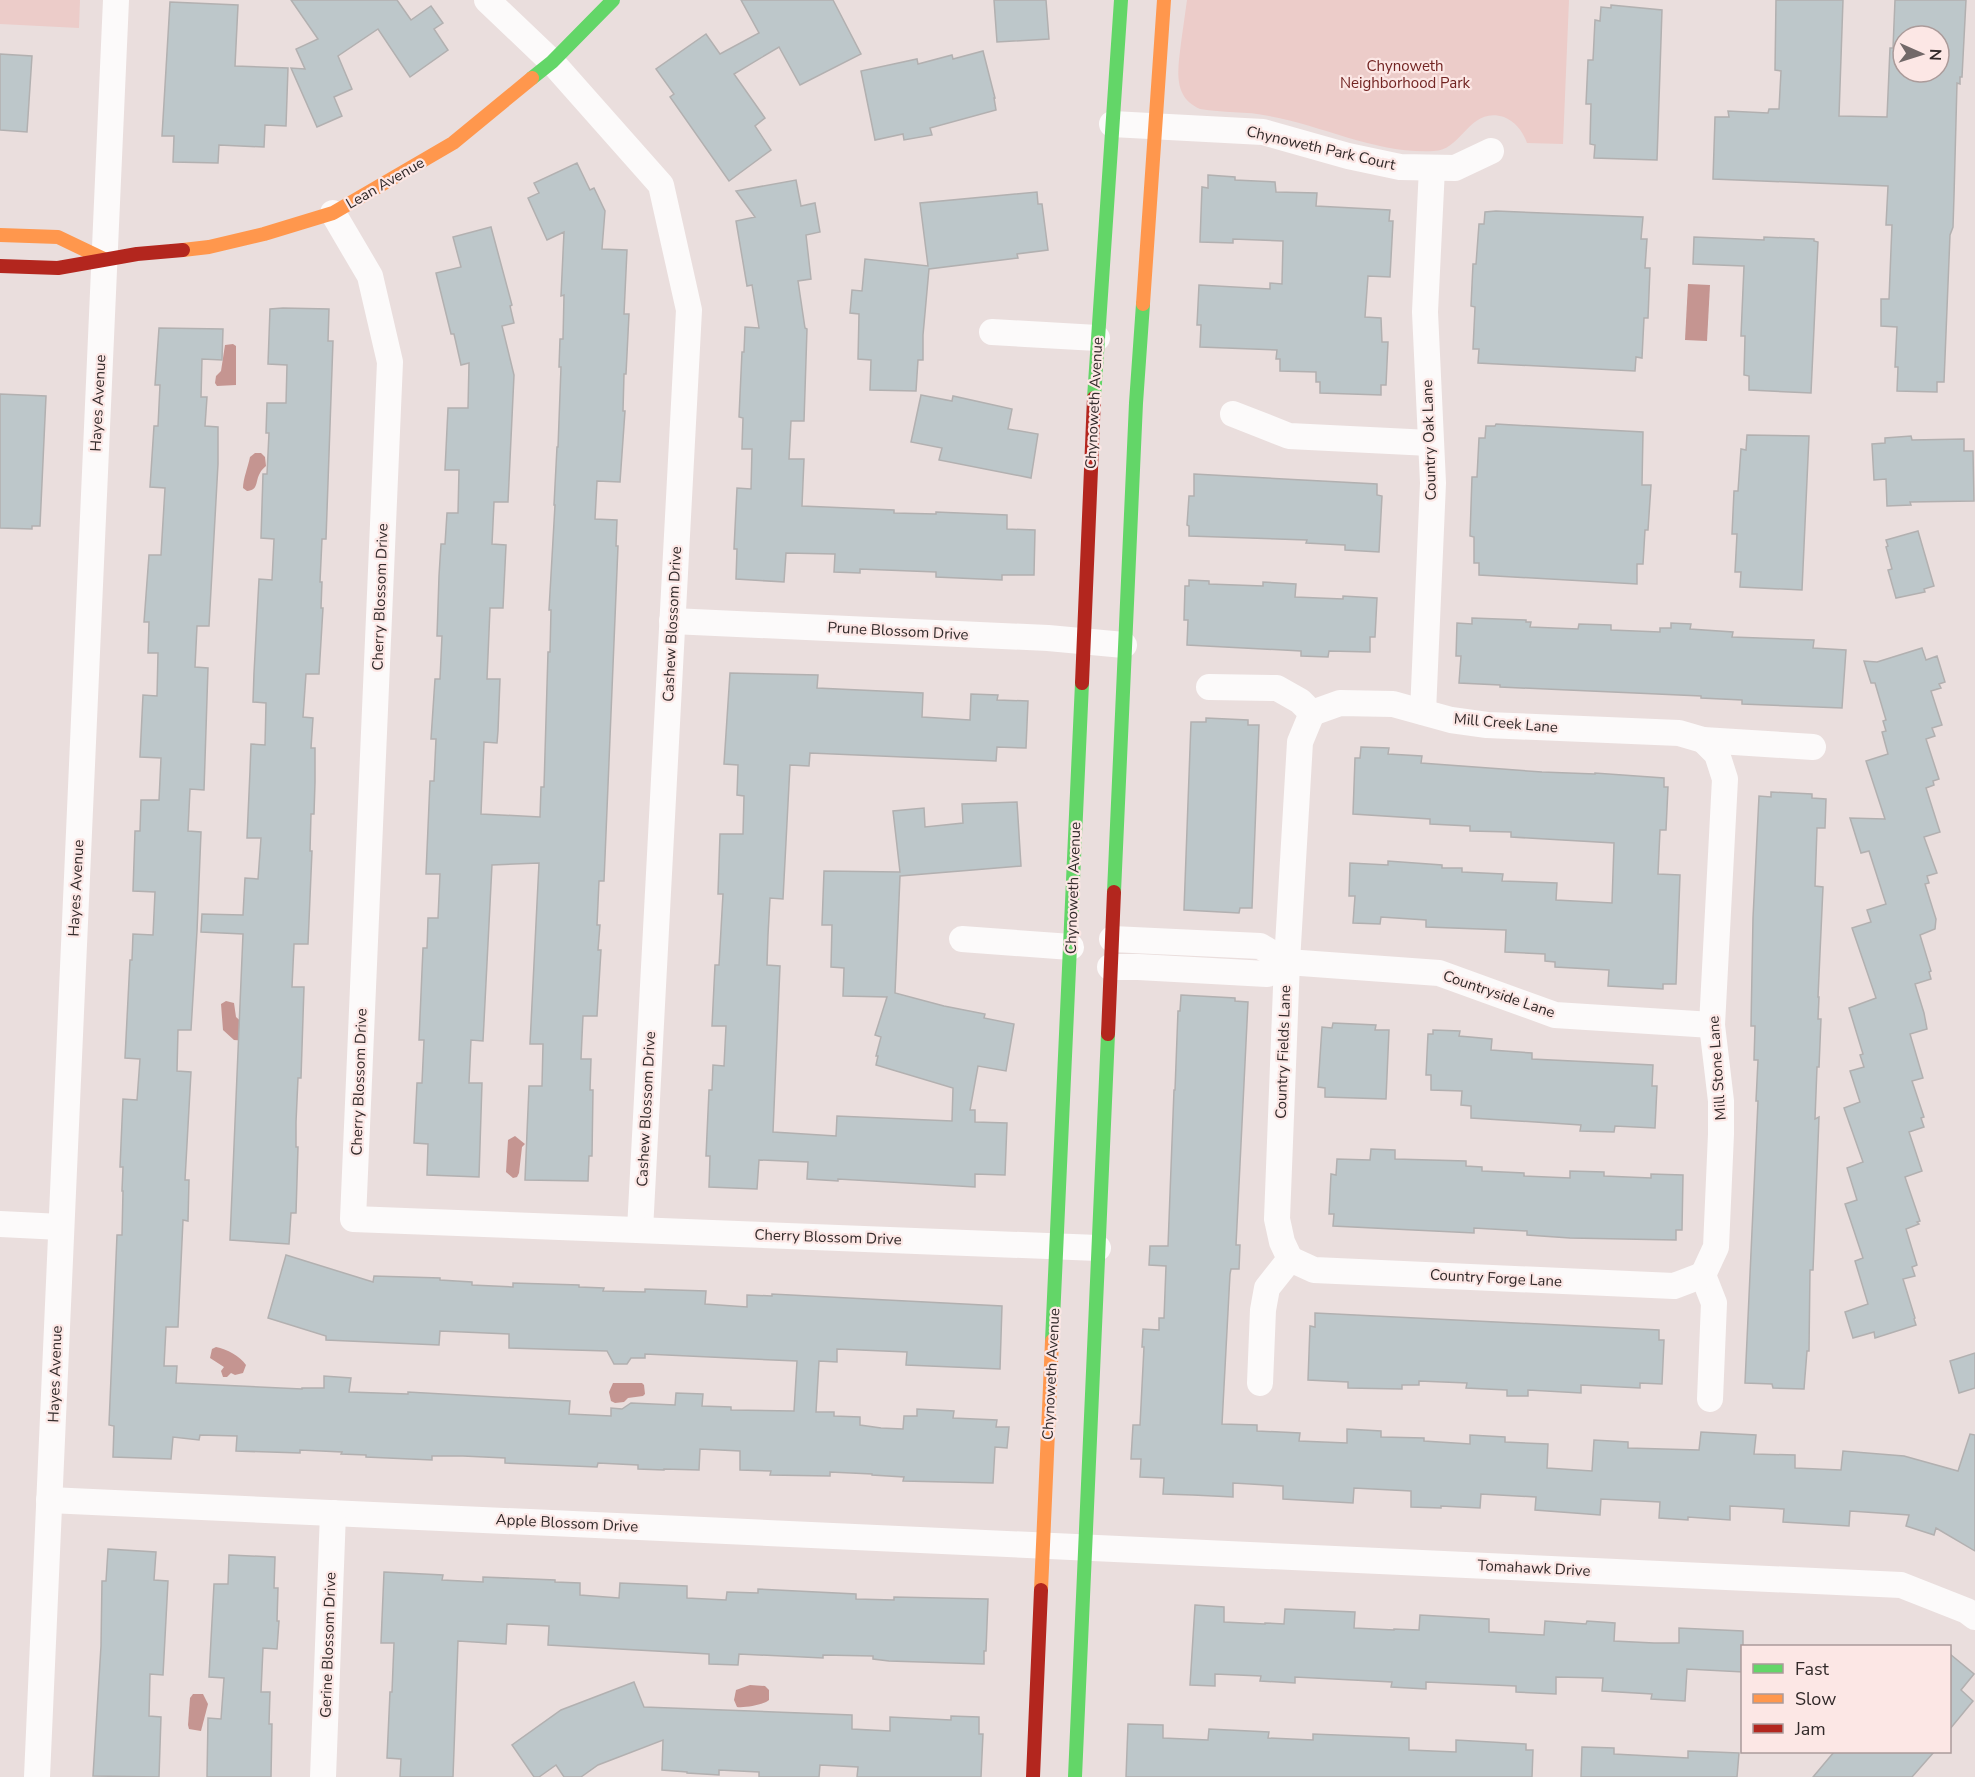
<svg xmlns="http://www.w3.org/2000/svg" width="1975" height="1777" font-family="'Nunito Sans',sans-serif">
<style>
.green{fill:#ecccc9}
.water{fill:#c59591}
.building{fill:#bdc7ca;stroke:#b2b0b0;stroke-width:1.5;fill-rule:evenodd}
.lines{fill:none;stroke-linecap:round;stroke-linejoin:round}
.street{stroke:#fcfafa;stroke-width:26}
.fast{stroke:#63d668;stroke-width:14}
.slow{stroke:#ff974d;stroke-width:14}
.jam{stroke:#b3261e;stroke-width:14}
.labels{text-anchor:middle;stroke-width:4.5;stroke-linejoin:round;paint-order:stroke}
.park-label{font-size:15px;fill:#712321;stroke:#fce7e5}
.street-label{font-size:15px;fill:#322a2a;stroke:#fce7e5}
</style>
<rect width="100%" height="100%" fill="#eadedd"/>
<g class="green">
<path d="M0 0H80L79 28 0 24Z"/>
<path d="M1187 0H1569L1563 144 1527 143C1523 132 1516 122 1504 117 1469 106 1463 150 1434 151 1376 154 1325 126 1269 116 1246 111 1223 113 1200 109 1172 97 1178 69 1181 43 1183 29 1185 14 1187 0Z"/>
</g>
<g class="water">
<path d="M1688 284 1710 285 1707 341 1685 340Z"/>
<path d="M233 344 236 346V385L217 386 215 383 216 376 221 371 225 345Z"/>
<path d="M255 453H261L265 457 266 466C264 468 261 470 260 473 255 481 259 490 247 491L243 488C243 479 248 467 250 457Z"/>
<path d="M226 1001 234 1003 236 1017 245 1025 247 1041 234 1040 223 1030 221 1004Z"/>
<path d="M515 1136 525 1144 522 1147 519 1173 517 1177 513 1178 506 1172 508 1140Z"/>
<path d="M216 1347C227 1349 240 1356 246 1365L243 1373 235 1375 231 1373 227 1377H223L221 1371 224 1367 210 1358 212 1349Z"/>
<path d="M613 1383H642L644 1385 645 1394 643 1396 628 1398 624 1402 615 1403 611 1401 609 1392Z"/>
<path d="M750 1685 765 1686 769 1690V1700C763 1705 745 1708 737 1707L734 1700 736 1690Z"/>
<path d="M193 1694H203L208 1704 201 1731 189 1729 188 1725 190 1698Z"/>
</g>
<g class="building">
<path d="M291 0H397L411 20 431 6 443 23 434 29 448 50 410 77 378 29 338 56 352 89 334 97 342 116 317 127 291 68 305 69 296 49 318 39Z"/>
<path d="M741 0H833L861 54 800 85 779 47 734 74 765 118 755 126 771 150 729 181 670 97 674 94 656 69 706 34 720 54 759 33Z"/>
<path d="M994 0H1046L1049 39 997 42Z"/>
<path d="M1776 0H1843L1839 116 1887 117 1890 48H1893L1895 0H1966L1962 77H1960V84L1957 83 1954 196 1953 227 1950 235 1944 382H1937V392L1897 391 1898 367H1895L1897 327 1881 326V299H1889L1892 225H1886L1888 186 1713 179 1715 117H1729L1728 111 1768 113 1769 109H1779L1781 71 1775 70ZM1903 36H1939V72H1903Z"/>
<path d="M170 2 238 5 235 66 288 68 286 126 265 125 264 147 219 145 218 163 173 162 174 136H162Z"/>
<path d="M1611 5 1662 10 1657 160 1594 158 1595 145 1590 144 1591 104H1586L1588 60H1593L1595 20 1600 21 1601 7 1611 8Z"/>
<path d="M983 51 995 98H994L996 110 930 128 932 135 904 140 903 134 875 140 861 71 917 59 918 64 952 55 953 59Z"/>
<path d="M0 54 32 56 27 132 0 130Z"/>
<path d="M577 163 590 190 594 188 605 211 602 249 627 250 624 314H629L626 374H624L623 411H625L620 482 597 481 595 519 617 520 616 546H618L604 881H599L597 925H600L598 950H601L597 1016H583L581 1059H591L590 1090H593L592 1156H589L588 1181 525 1180 529 1086H542L543 1044H530L539 863 492 865 483 1041 471 1040 469 1083H482L479 1177 427 1175 428 1144 414 1143 417 1083H422L424 1040H419L423 948H427L428 918H438L440 874H426L430 781H434L436 739H431L435 679H440L442 636H437L439 576 441 544H445L447 513H458L459 470H445L448 408H468L469 363 461 365 454 334H451L436 273 461 267 453 237 491 227 512 305 510 306 514 323 502 326 514 375 508 502H494L492 544 506 545 503 608H490L487 679H500L498 731 497 743 484 742 481 814 540 817 541 787H544L548 652H550L551 610H549L555 505H554L557 447H558L561 367H559L560 339H563L564 295 561 296 564 232 547 240 528 198 539 193 534 183Z"/>
<path d="M1208 175 1235 177V180L1275 182 1276 192 1317 193 1316 206 1390 210 1389 221H1393L1390 277 1368 276 1365 317 1381 318 1382 342H1388L1386 385H1381V395L1320 393V382H1316V372L1280 371V359H1276L1277 350 1200 347 1201 325H1197L1199 285 1270 289V283L1282 284 1283 241 1233 239V243L1200 242 1202 187 1208 188Z"/>
<path d="M796 180 801 206 815 203 820 232 806 235 811 279 798 281 805 328 807 329 804 421H791L789 459H804L802 506 894 510V513L936 514V512L1007 515V529L1035 530 1034 575H1002V580L936 577V572L860 569V573L834 572 835 554 786 553 784 582 736 579 737 549H734L737 488 751 489 752 449H742L743 418 739 417 742 352H744L745 327 759 328 752 285 747 286 736 221 755 217 736 191Z"/>
<path d="M1037 192 1038 204H1042L1048 250 1017 254 1018 258 929 269 923 335V360H918L916 391 870 390 871 360 858 359 859 314 850 313 852 290 862 291 865 259 928 266 920 203Z"/>
<path d="M1496 211 1643 217 1641 239H1647L1645 268H1650L1648 318H1644L1642 358 1636 357 1635 371 1478 363 1479 349H1473L1475 307 1471 306 1473 264H1476L1479 224H1484L1485 212Z"/>
<path d="M1694 237 1764 240V237L1814 239V241L1818 242 1811 393 1749 390V376L1744 375 1745 336H1741L1744 266 1693 264Z"/>
<path d="M283 308 329 309 328 341H333L326 539H322L320 582H322L321 608H323L319 674H306L303 717 313 718 311 748H315V782L314 814H311L310 851H312L308 944H294L292 987H304L301 1078H298L296 1122V1147H298L296 1213H291L289 1244 230 1240 243 934 201 932 202 914 243 915 245 878 258 879 261 838H247L250 771 251 744 265 745 266 703 253 702 254 673 259 579 272 580 274 539 261 538 263 474H267L269 433H266L267 403H286L287 365 268 364 270 309Z"/>
<path d="M159 328 223 329 222 360 202 359 201 397H207L205 426 218 427V464L209 626H197L195 667 208 668 204 790 190 789 188 831 201 832 197 931 191 1030H178L177 1071 191 1072 185 1180H189L188 1221 183 1220 178 1327H166L164 1366H177L176 1383 302 1389V1388H324V1376L351 1378 349 1392 408 1394V1392L570 1401 569 1414 611 1416V1408L622 1409 631 1403 675 1405 676 1393 703 1394 702 1406 731 1407V1410L794 1411 797 1361 645 1354V1358H631L627 1364H614L607 1351 509 1348V1334L440 1331 439 1345 326 1340V1336L268 1318 286 1255 373 1282 374 1276 440 1278V1280L472 1282V1285L513 1287V1283L579 1285V1287L604 1288 603 1291 645 1292V1289L706 1291 705 1304 747 1307V1295L772 1296V1294L1002 1306 1000 1369 906 1365 907 1352 837 1349V1362L819 1361 816 1412H834V1416L860 1417V1425L881 1428 903 1429 904 1416H917V1409L954 1411 953 1418 997 1420 996 1427H1009L1007 1448 995 1447 993 1483 903 1481 904 1477 872 1475V1474L830 1472V1476L770 1475 771 1471 740 1470V1451L700 1449 699 1470 664 1469V1470L638 1469V1465L598 1463 597 1467 505 1463V1458L463 1456H432V1460L366 1457V1455L341 1454 342 1452 300 1450V1453L236 1451 237 1436 200 1435 199 1440 173 1437 171 1459 113 1457 114 1426 109 1425 117 1235H122L123 1191H122L123 1167H120L123 1099 137 1100 140 1059 125 1058 130 960H132L133 934 153 935 155 892 133 891 135 831H140L141 800H159L161 758 140 757 143 695 157 696 158 653H148L149 622H144L149 555H161L165 488 150 487 154 426H158L160 385H155Z"/>
<path d="M0 394 46 396 40 526H32V529L0 528Z"/>
<path d="M921 395 952 401 953 396 1012 409 1008 429 1038 434 1031 478 939 460 942 448 911 442Z"/>
<path d="M1496 424 1643 432 1642 485H1651L1648 530H1645L1643 564H1637V584L1479 575V563H1474V537L1470 536 1472 477H1477L1479 438H1485L1486 426H1495Z"/>
<path d="M1747 435 1809 436 1802 590 1740 587 1741 572H1735L1737 534H1732L1734 491H1738L1741 449 1746 450Z"/>
<path d="M1911 436 1912 440 1964 439V451H1973L1974 501 1910 502 1911 505 1887 506 1886 479 1874 480 1872 444 1885 443V438Z"/>
<path d="M1194 474 1377 484V495L1382 496 1379 552 1345 550V545L1306 543 1307 540 1189 536V526L1187 525 1189 496H1194Z"/>
<path d="M1918 531 1934 586 1924 589 1925 592 1896 598 1888 570 1892 569 1886 547 1888 546 1886 540Z"/>
<path d="M1189 580 1209 581V584L1263 586V582L1296 584 1295 597 1343 599V596L1377 598 1375 637H1370V652L1329 651 1328 657 1301 656V651L1187 645 1188 620H1184L1185 586H1189Z"/>
<path d="M1472 618 1526 620V622H1531L1530 627 1578 629 1579 624 1611 625V630L1660 632V628H1671V623L1691 624 1690 629 1733 632 1732 637 1814 640 1813 648 1846 650 1842 708 1742 704V700L1701 698V696L1500 687V685L1459 683 1461 656H1456L1457 623 1472 624Z"/>
<path d="M1922 648 1926 660 1937 656 1945 682 1939 684 1941 688 1931 691 1942 725 1932 728 1935 736 1926 739 1939 779 1933 781 1934 785 1926 788 1940 832 1924 837 1937 873 1927 876 1929 883 1925 884 1936 919 1935 929 1920 935 1931 971 1929 972 1931 979 1915 984 1924 1013 1927 1029 1910 1034 1923 1078 1912 1081 1924 1117 1921 1118 1924 1127 1909 1132 1922 1171 1905 1177 1920 1221 1917 1222 1919 1224 1906 1229 1917 1265 1912 1267 1915 1276 1903 1279 1915 1318 1914 1319 1916 1325 1875 1338 1874 1332 1853 1338 1845 1312 1868 1304 1855 1261 1863 1258 1845 1204 1857 1200 1847 1168 1863 1162 1844 1108 1860 1102 1850 1071 1864 1067 1860 1055 1863 1054 1849 1008 1876 998 1852 928 1871 922 1867 910 1886 904 1869 851 1861 853 1850 818 1885 819 1866 761 1888 754 1882 732 1886 731 1883 721 1886 720 1875 683H1871L1864 661 1877 662Z"/>
<path d="M730 673 818 675 817 688 923 693 922 717 970 720 971 694 998 695 997 700 1028 701 1026 748 997 747 996 761 810 753 809 766 790 765 783 899 770 898 768 935 767 965 780 966 773 1132 836 1136 837 1116 952 1121 953 1088 876 1065 878 1056H876L881 1037 875 1035 887 997 843 996 844 968 831 967 832 925H822L824 871 900 872 893 811 924 808 925 827 963 823 962 804 1017 802 1021 866 900 876 895 993 944 1006 985 1014 984 1018 1014 1024 1006 1071 978 1066 970 1110H975V1122L1007 1123 1005 1175 975 1174V1187L838 1179V1181L807 1179 808 1162 759 1160 757 1189 709 1187 710 1156H706L709 1090H712L713 1065 724 1066 726 1026H712L715 965H719L723 894H718L720 834H743L744 796 737 795 738 765 724 764Z"/>
<path d="M1206 718 1248 720V725H1259L1252 908H1240L1239 913 1184 910 1191 722H1206Z"/>
<path d="M1361 747 1389 748 1388 754 1422 756 1421 763 1542 772 1595 774V773L1664 778V787H1668L1666 830H1660L1658 874 1680 875 1676 984H1663V989L1608 986 1609 970 1555 967V962L1545 961V954L1505 952 1506 930 1426 927V920L1381 917 1380 924 1353 923 1355 896H1349L1350 863 1388 865V861L1442 865V868H1462V872L1503 874 1502 881 1557 883 1556 900 1612 903 1614 843 1511 837V832L1470 831V826L1430 824V819L1353 814 1355 758H1360Z"/>
<path d="M1771 792 1812 794V798L1826 799 1825 828H1817L1815 886 1823 887 1818 997H1819L1818 1019H1821L1819 1067H1817L1815 1119 1819 1117 1813 1270H1810L1809 1351H1807L1804 1389 1773 1388 1772 1384 1745 1383 1758 1101H1756L1758 1060H1754L1755 1026H1751L1753 918 1759 796 1771 797Z"/>
<path d="M1181 995 1235 998V1001L1248 1002 1236 1245H1240L1239 1269H1231L1230 1274 1222 1424 1257 1425V1431L1300 1433 1299 1441 1347 1443V1429L1381 1431V1437L1424 1438V1441L1470 1444V1435L1505 1437V1442L1548 1444 1547 1468 1592 1471 1594 1440 1628 1442V1448L1699 1450 1701 1432 1756 1435 1754 1454 1795 1455V1468L1841 1470 1843 1451 1904 1456 1958 1471 1970 1434 1975 1435V1551L1936 1528 1934 1535 1906 1526 1909 1515 1850 1511 1849 1526 1783 1522 1784 1509 1730 1506V1520L1688 1517V1520L1659 1518 1660 1502 1601 1499 1600 1515 1535 1510 1536 1497 1481 1494 1480 1508 1441 1506V1508L1411 1507V1491L1354 1488 1353 1503 1283 1499V1486L1233 1483V1497L1193 1495 1163 1494 1164 1478 1140 1477 1141 1459H1131L1133 1425H1140L1144 1347H1142L1143 1329 1159 1330V1318H1164L1166 1266 1149 1265 1150 1246H1168L1174 1090H1175L1178 1011H1180Z"/>
<path d="M1333 1023 1376 1025 1375 1030H1389L1386 1099 1325 1097V1088L1318 1087 1322 1027 1332 1028Z"/>
<path d="M1433 1030 1460 1031 1459 1036 1492 1039 1491 1050 1532 1053V1059L1653 1065 1652 1086H1657L1655 1128 1615 1126 1614 1132 1580 1131 1581 1125 1471 1118V1106L1461 1105 1462 1091 1431 1090V1075H1426L1428 1034H1433Z"/>
<path d="M1371 1149 1395 1150V1159L1466 1161V1166L1482 1167V1171L1524 1173V1176L1570 1178V1171L1604 1172V1176L1651 1178V1174L1683 1175 1682 1230H1676V1240L1570 1238 1527 1235V1231L1474 1228V1233L1333 1226 1334 1214H1329L1331 1174 1336 1175 1337 1159 1370 1160Z"/>
<path d="M1315 1313 1659 1330V1340H1664L1662 1384 1640 1383V1388L1581 1385V1393L1528 1390V1396H1507V1390L1466 1388 1467 1383 1419 1381V1385H1402V1389L1348 1388V1382L1308 1380 1310 1326 1315 1327Z"/>
<path d="M1975 1353V1388L1959 1393 1950 1361Z"/>
<path d="M108 1549 156 1552 154 1580 168 1581 163 1675 150 1674 149 1716 161 1717 159 1777 93 1776 101 1646 102 1581H106Z"/>
<path d="M229 1555 275 1557 274 1588H278L277 1621H279L277 1649 263 1648 261 1692H270L269 1724H272L271 1777H207L208 1718 221 1719 224 1678 209 1677 214 1584H228Z"/>
<path d="M384 1572 443 1575 442 1580 483 1582V1577L555 1580V1582L580 1583V1595L619 1598 620 1583 687 1586V1598L726 1600 727 1592 758 1593V1589L856 1594V1599L894 1600V1597L988 1599 986 1651H984V1664L889 1661 873 1659V1656L823 1655V1658L739 1654 738 1665 709 1664V1654L548 1645 549 1626 507 1624 506 1644 458 1641 453 1777H400L401 1759 387 1758 390 1692H392L394 1643H381Z"/>
<path d="M1195 1605 1224 1607V1622L1265 1624V1623L1284 1624 1285 1609 1355 1612 1354 1628 1394 1630V1629L1419 1630 1420 1615 1489 1619V1632L1544 1635 1545 1621 1586 1624 1587 1621 1615 1623 1614 1641 1654 1643H1679V1628L1743 1631V1672L1687 1669 1685 1701 1651 1699 1652 1694 1602 1691 1603 1678 1556 1677V1694L1516 1692V1686L1426 1682V1689L1391 1687 1392 1682 1295 1677V1683L1260 1681 1261 1676 1215 1674V1686L1190 1685Z"/>
<path d="M1950 1654 1974 1674 1961 1690 1973 1701 1950 1729Z"/>
<path d="M634 1682 644 1707 852 1715V1729L890 1731V1717L951 1720V1716L979 1717V1734H983L981 1777H857L858 1767 820 1765 819 1777H759V1772L719 1770V1775L687 1773V1772L662 1770 663 1740 598 1765 581 1777H564L556 1765 539 1777H534L512 1745 561 1710Z"/>
<path d="M1128 1724 1163 1725V1738L1208 1740 1209 1729 1269 1732 1268 1738 1313 1740V1734L1409 1738V1750L1456 1752V1740L1526 1744V1750H1533L1532 1777H1126Z"/>
<path d="M1582 1747 1614 1748V1754L1688 1758V1751L1739 1753 1737 1777H1581Z"/>
<path d="M1834 1752H1934L1912 1777H1813Z"/>
</g>
<g class="lines">
<g class="street">
<path d="M487 0 552 62 661 185 689 310 640 1230"/>
<path d="M1112 124 1263 132 1348 156 1400 167 1455 168 1491 151"/>
<path d="M333 213 370 276 390 362 353 1219 1098 1248"/>
<path d="M992 332 1097 338"/>
<path d="M1233 414 1289 436 1430 443"/>
<path d="M672 621 1048 638 1124 645"/>
<path d="M1209 687 1277 688 1300 701 1312 713 1340 703 1393 704 1451 720 1487 725 1679 733 1703 740 1813 747"/>
<path d="M1423 712 1433 483 1425 312 1432 168"/>
<path d="M1703 740 1717 754 1725 779 1712 1025 1721 1101V1134L1716 1247 1703 1275 1714 1303 1710 1399"/>
<path d="M962 939 1071 947"/>
<path d="M1112 939 1260 946 1287 962 1439 973 1555 1015 1712 1025"/>
<path d="M1110 967H1138L1267 974 1287 962"/>
<path d="M0 1224 61 1227"/>
<path d="M1290 1259 1314 1270 1674 1286 1703 1275"/>
<path d="M1260 1383 1263 1310 1267 1288 1290 1259 1282 1242 1277 1219 1287 962 1300 742 1312 713"/>
<path d="M49 1500 1901 1585 1967 1611 1975 1617"/>
<path d="M37 1777 116 0"/>
<path d="M323 1777 333 1513"/>
</g>
<g class="fast">
<path d="M532 78 552 62 613 0"/>
<path d="M1094 398 1121 0"/>
<path d="M1114 892 1136 403 1143 304"/>
<path d="M1052 1341 1082 683"/>
<path d="M1075 1777 1108 1034"/>
</g>
<g class="slow">
<path d="M0 235 58 237 104 259"/>
<path d="M183 250 209 247 264 234 333 213 453 143 532 78"/>
<path d="M1143 304 1164 0"/>
<path d="M1041 1590 1052 1341"/>
</g>
<g class="jam">
<path d="M0 266 58 268 137 254 183 250"/>
<path d="M1082 683 1094 398"/>
<path d="M1108 1034 1114 892"/>
<path d="M1033 1777 1041 1590"/>
</g>
</g>
<g class="labels">
<g class="park-label">
<text x="1405" y="71">Chynoweth<tspan x="1405" dy="17">Neighborhood Park</tspan></text>
</g>
<g class="street-label">
<text transform="translate(1321 148) rotate(13)" y="5">Chynoweth Park Court</text>
<text transform="translate(385 183) rotate(-30)" y="5">Lean Avenue</text>
<text transform="translate(98 403) rotate(-87)" y="5">Hayes Avenue</text>
<text transform="translate(1094 403) rotate(-87)" y="5">Chynoweth Avenue</text>
<text transform="translate(1429 440) rotate(-92)" y="5">Country Oak Lane</text>
<text transform="translate(380 597) rotate(-88)" y="5">Cherry Blossom Drive</text>
<text transform="translate(672 624) rotate(-87)" y="5">Cashew Blossom Drive</text>
<text transform="translate(898 631) rotate(3)" y="5">Prune Blossom Drive</text>
<text transform="translate(1506 723) rotate(5)" y="5">Mill Creek Lane</text>
<text transform="translate(76 888) rotate(-87)" y="5">Hayes Avenue</text>
<text transform="translate(1073 888) rotate(-88)" y="5">Chynoweth Avenue</text>
<text transform="translate(1499 994) rotate(19)" y="5">Countryside Lane</text>
<text transform="translate(1283 1052) rotate(-88)" y="5">Country Fields Lane</text>
<text transform="translate(1717 1068) rotate(-94)" y="5">Mill Stone Lane</text>
<text transform="translate(359 1082) rotate(-88)" y="5">Cherry Blossom Drive</text>
<text transform="translate(646 1109) rotate(-87)" y="5">Cashew Blossom Drive</text>
<text transform="translate(828 1237) rotate(2)" y="5">Cherry Blossom Drive</text>
<text transform="translate(1496 1278) rotate(3)" y="5">Country Forge Lane</text>
<text transform="translate(55 1374) rotate(-88)" y="5">Hayes Avenue</text>
<text transform="translate(1051 1374) rotate(-87)" y="5">Chynoweth Avenue</text>
<text transform="translate(567 1523) rotate(3)" y="5">Apple Blossom Drive</text>
<text transform="translate(1534 1568) rotate(3)" y="5">Tomahawk Drive</text>
<text transform="translate(328 1645) rotate(-88)" y="5">Gerine Blossom Drive</text>
</g>
</g>
<rect x="1741" y="1645" width="210" height="108" fill="#fce7e5" stroke="#ab9b9a" stroke-width="1.5"/>
<rect x="1753" y="1664" width="30" height="9" fill="#63d668" stroke="#ab9b9a" stroke-width="1.5"/>
<text x="1795" y="1675" font-size="18" fill="#322a2a">Fast</text>
<rect x="1753" y="1694" width="30" height="9" fill="#ff974d" stroke="#ab9b9a" stroke-width="1.5"/>
<text x="1795" y="1705" font-size="18" fill="#322a2a">Slow</text>
<rect x="1753" y="1724" width="30" height="9" fill="#b3261e" stroke="#ab9b9a" stroke-width="1.5"/>
<text x="1795" y="1735" font-size="18" fill="#322a2a">Jam</text>
<g transform="translate(1921 54) rotate(93)"><circle r="28" fill="#fce7e5" stroke="#ab9b9a" stroke-width="1.5"/>
<path d="M0-4.5L10 22L0 15L-10 22Z" fill="#726969"/>
<text y="-9" font-size="16" font-weight="bold" text-anchor="middle" fill="#322a2a">N</text>
</g>
</svg>
